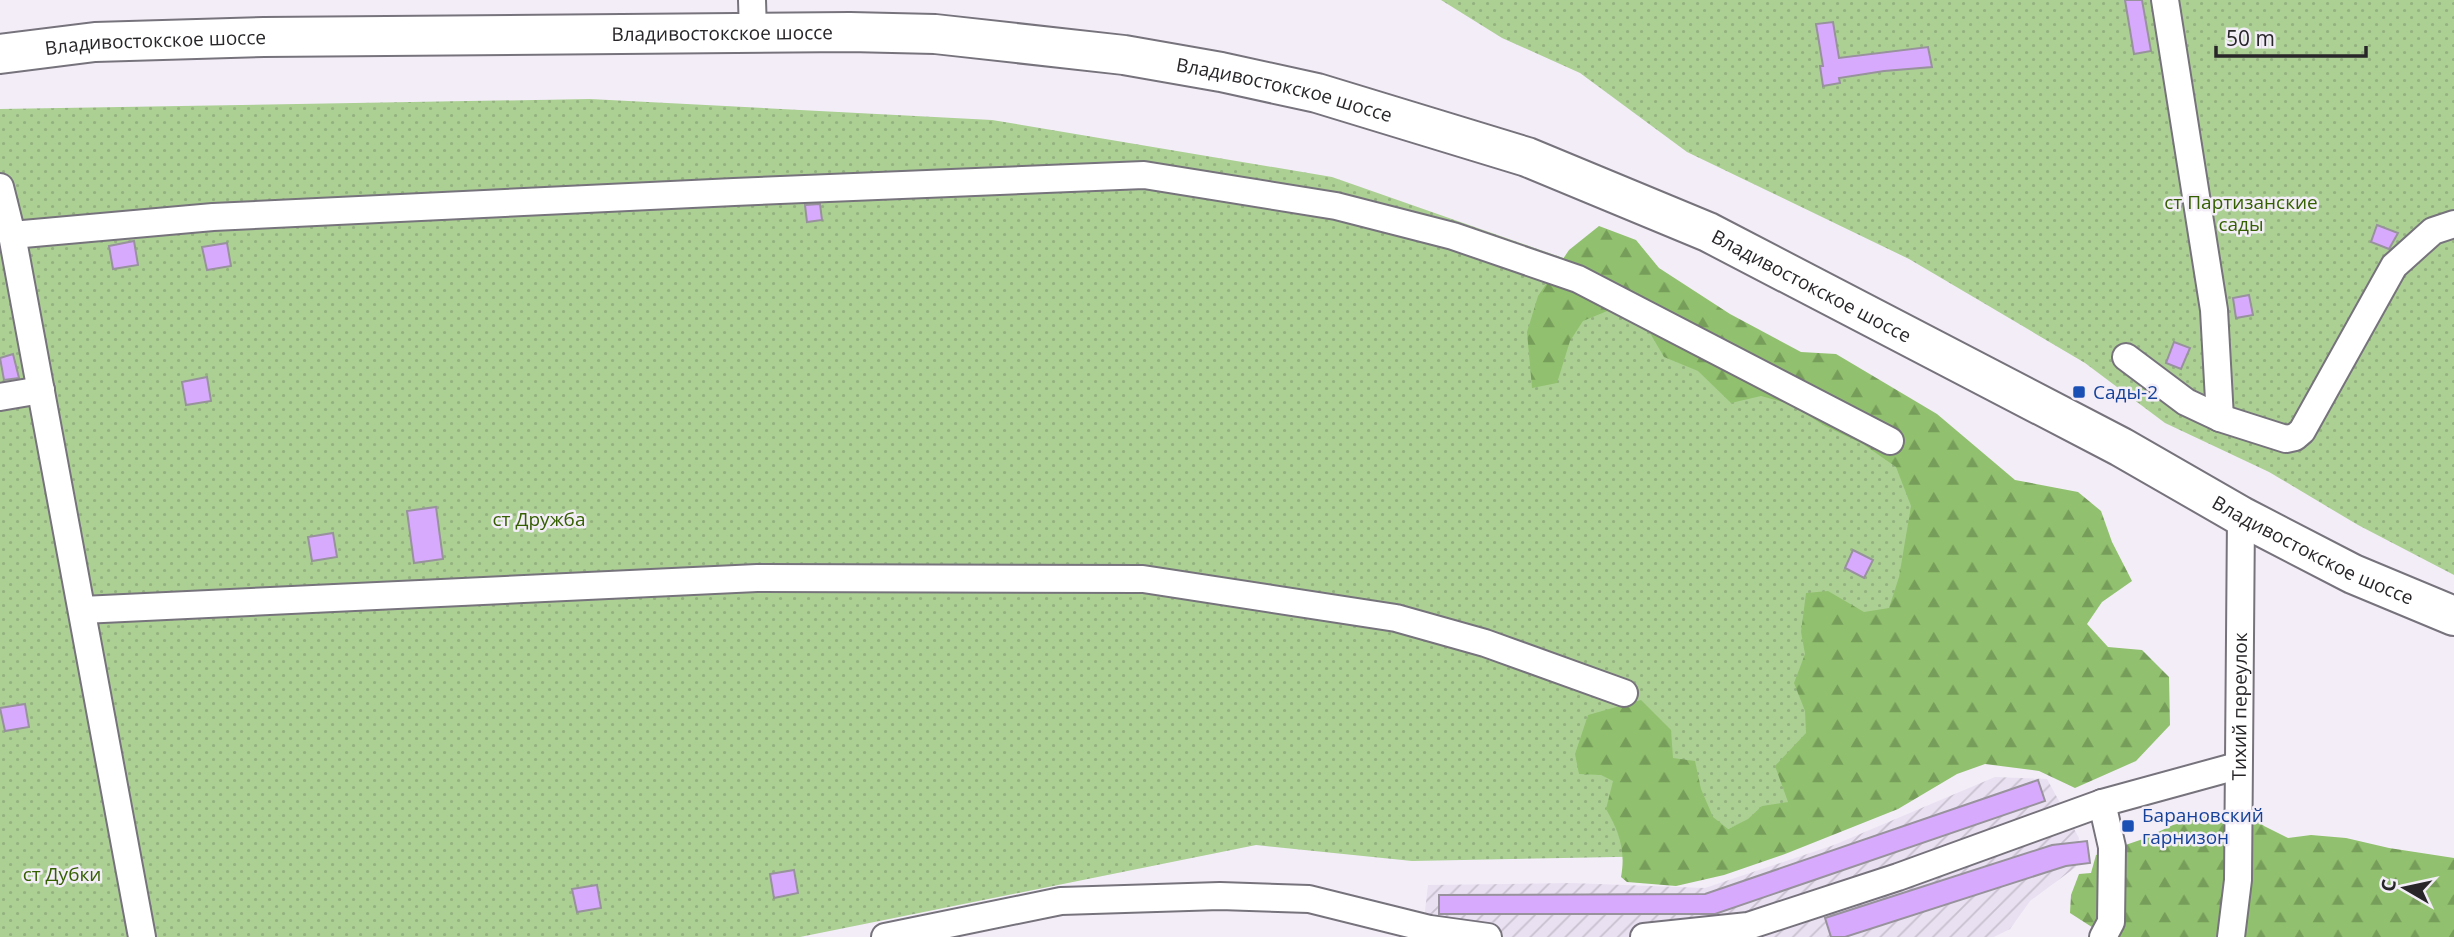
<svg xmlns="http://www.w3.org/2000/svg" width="2454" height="937" font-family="'Open Sans',sans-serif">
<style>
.industrial{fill:url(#industrial-furrows)}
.grass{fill:url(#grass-dots)}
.forest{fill:url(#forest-firs)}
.building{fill:#d8aafd;stroke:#97929c;stroke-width:2}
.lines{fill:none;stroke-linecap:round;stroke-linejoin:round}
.minor-casing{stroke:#77737c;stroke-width:30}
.highway-casing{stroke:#77737c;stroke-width:42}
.minor{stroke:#fff;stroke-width:26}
.highway{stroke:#fff;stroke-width:38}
.transit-dot{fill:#1a4fb4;stroke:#f3edf8;stroke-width:2.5}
.labels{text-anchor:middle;stroke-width:5;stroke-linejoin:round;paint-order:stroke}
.street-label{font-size:19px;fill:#282629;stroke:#f3edf8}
.park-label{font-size:19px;fill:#356002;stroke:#f3edf8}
.transit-label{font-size:19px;fill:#164399;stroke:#f3edf8;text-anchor:start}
</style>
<defs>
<pattern id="industrial-furrows" width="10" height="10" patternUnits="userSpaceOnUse" patternTransform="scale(1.75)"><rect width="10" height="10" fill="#e9e0f1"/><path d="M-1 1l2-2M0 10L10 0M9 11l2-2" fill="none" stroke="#c8c0cf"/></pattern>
<pattern id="grass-dots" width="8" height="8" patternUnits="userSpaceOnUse" patternTransform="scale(1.75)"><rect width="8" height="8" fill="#acd094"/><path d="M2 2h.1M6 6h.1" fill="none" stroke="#94b280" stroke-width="1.8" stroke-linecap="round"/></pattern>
<pattern id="forest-firs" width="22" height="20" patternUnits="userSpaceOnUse" patternTransform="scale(1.75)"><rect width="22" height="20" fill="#91c16e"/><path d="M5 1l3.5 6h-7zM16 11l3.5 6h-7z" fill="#769d5a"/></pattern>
</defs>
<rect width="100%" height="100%" fill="#f3edf8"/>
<path class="industrial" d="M1995 777 2047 779 2079 838 2076 867 2030 901 2010 929 1994 937H1422L1428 885 1571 883 1705 888 1834 845Z"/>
<g class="grass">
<path d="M1441 0H2454V575L2358 525 2269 472 2165 423 2085 363 1909 259 1687 152 1580 73 1502 38Z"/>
<path d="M590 99 992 120 1332 177 1612 275 1980 464 1945 732 1668 856 1412 861 1256 845 800 937H0V109Z"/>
</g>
<g class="forest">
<path d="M1599 226 1636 240 1659 268 1730 314 1801 352 1836 354 1937 414 2015 480 2078 492 2101 511 2112 542 2132 581 2102 602 2087 624 2108 647 2142 650 2169 677 2170 725 2136 761 2075 788 2039 771 1985 764 1957 774 1898 809 1785 854 1724 875 1676 886 1627 882 1621 877C1626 851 1619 831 1606 809L1613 781 1601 775 1579 774 1575 754 1588 715 1641 700 1671 730 1673 758 1695 761 1701 789 1713 817 1728 829 1748 819 1762 806 1788 802 1775 766 1806 733 1805 711 1794 683 1805 654 1801 632 1806 593 1828 591 1864 612 1889 608 1899 577 1911 506 1896 467 1863 444 1825 426 1790 404 1761 396 1731 403 1698 371 1664 357 1647 328 1612 309 1583 321 1570 341 1557 383 1532 388 1527 332 1538 296 1569 250Z"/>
<path d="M2241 807 2264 826 2288 838 2311 835 2346 838 2389 848 2454 858V937H2100L2098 931 2070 913 2071 895 2079 874 2091 873 2096 855 2143 839 2173 825Z"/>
</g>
<g class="building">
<path d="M2125 0H2142L2151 51 2134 54Z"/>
<path d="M1833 22 1839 58 1928 47 1932 67 1884 71 1839 78 1840 83 1823 86 1820 66H1823L1816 24Z"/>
<path d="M820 204 822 220 807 222 805 205Z"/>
<path d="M2377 225 2398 233 2389 249 2371 242Z"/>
<path d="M134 241 138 265 113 269 109 246Z"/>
<path d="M227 243 231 266 207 270 202 247Z"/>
<path d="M2249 295 2253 315 2236 318 2233 298Z"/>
<path d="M2174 342 2190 348 2181 369 2166 363Z"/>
<path d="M13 354 19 378 4 380 0 358Z"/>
<path d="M207 377 211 401 186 405 182 382Z"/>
<path d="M436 507 443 559 414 563 407 511Z"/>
<path d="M333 533 337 557 312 561 308 537Z"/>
<path d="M1853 550 1873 560 1864 578 1845 568Z"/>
<path d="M25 704 29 727 5 731 0 708Z"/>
<path d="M2038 780 2045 801 1715 914H1439V895L1705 894Z"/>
<path d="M2087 841 2090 863 2066 866 1845 937H1831L1825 918 2052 845Z"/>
<path d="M794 870 798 893 774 898 770 874Z"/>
<path d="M597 885 601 908 577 912 572 889Z"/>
</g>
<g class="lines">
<g class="minor-casing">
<g id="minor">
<path d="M752 0 753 32"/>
<path d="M2165 0 2214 310 2220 418"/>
<path d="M0 187 12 235 142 937"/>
<path d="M12 235 213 217 734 192 1144 175 1336 206 1453 236 1578 279 1890 441"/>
<path d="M2126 357 2186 402 2220 418 2286 439 2295 437 2302 431 2394 266 2433 231 2454 224"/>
<path d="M0 397 41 390"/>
<path d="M82 610 757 578 1143 579 1396 618 1485 643 1624 693"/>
<path d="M2102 803 2112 847 2111 922 2103 937"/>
<path d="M885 937 1061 901 1220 896 1309 899 1430 929 1488 937"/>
<path d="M1644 937 1748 926 1898 877 2102 803 2237 766"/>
<path id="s1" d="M2231 937 2238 880 2241 516"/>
</g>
</g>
<g class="highway-casing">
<g id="highway">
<path id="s2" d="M0 54 95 42 264 37 850 32 935 34 1124 55 1221 72 1317 93 1527 157 1708 232 2121 447 2241 516 2353 574 2454 616"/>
</g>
</g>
<use href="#minor" class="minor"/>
<use href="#highway" class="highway"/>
</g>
<g class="transit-dot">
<rect x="2072" y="385" width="14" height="14" rx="3.5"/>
<rect x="2121" y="819" width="14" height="14" rx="3.5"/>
</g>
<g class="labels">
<g class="street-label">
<text dy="7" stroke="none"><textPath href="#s2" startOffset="723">Владивостокское шоссе</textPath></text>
<text dy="7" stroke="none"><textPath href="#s2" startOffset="156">Владивостокское шоссе</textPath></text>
<text dy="7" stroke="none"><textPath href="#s2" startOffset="1290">Владивостокское шоссе</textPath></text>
<text dy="7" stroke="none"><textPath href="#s2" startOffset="1855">Владивостокское шоссе</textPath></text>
<text dy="7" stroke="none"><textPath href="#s2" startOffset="2422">Владивостокское шоссе</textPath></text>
<text dy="7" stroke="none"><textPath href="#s1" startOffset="231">Тихий переулок</textPath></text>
</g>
<g class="park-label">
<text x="2241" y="209">ст Партизанские<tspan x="2241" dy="22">сады</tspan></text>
<text x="539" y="526">ст Дружба</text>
<text x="62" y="881">ст Дубки</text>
</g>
<g class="transit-label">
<text x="2093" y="399">Сады-2</text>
<text x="2142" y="822">Барановский<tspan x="2142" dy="22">гарнизон</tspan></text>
</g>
</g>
<g transform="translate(2405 888) rotate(279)" stroke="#f3edf8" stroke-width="5" paint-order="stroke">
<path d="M0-5L12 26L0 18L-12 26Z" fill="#282629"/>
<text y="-10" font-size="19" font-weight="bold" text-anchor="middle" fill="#282629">С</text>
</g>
<path d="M2216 46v10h150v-10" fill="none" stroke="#282629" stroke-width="3.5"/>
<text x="2226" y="46" font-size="21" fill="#282629" stroke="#f3edf8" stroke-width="5" paint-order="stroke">50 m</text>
</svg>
